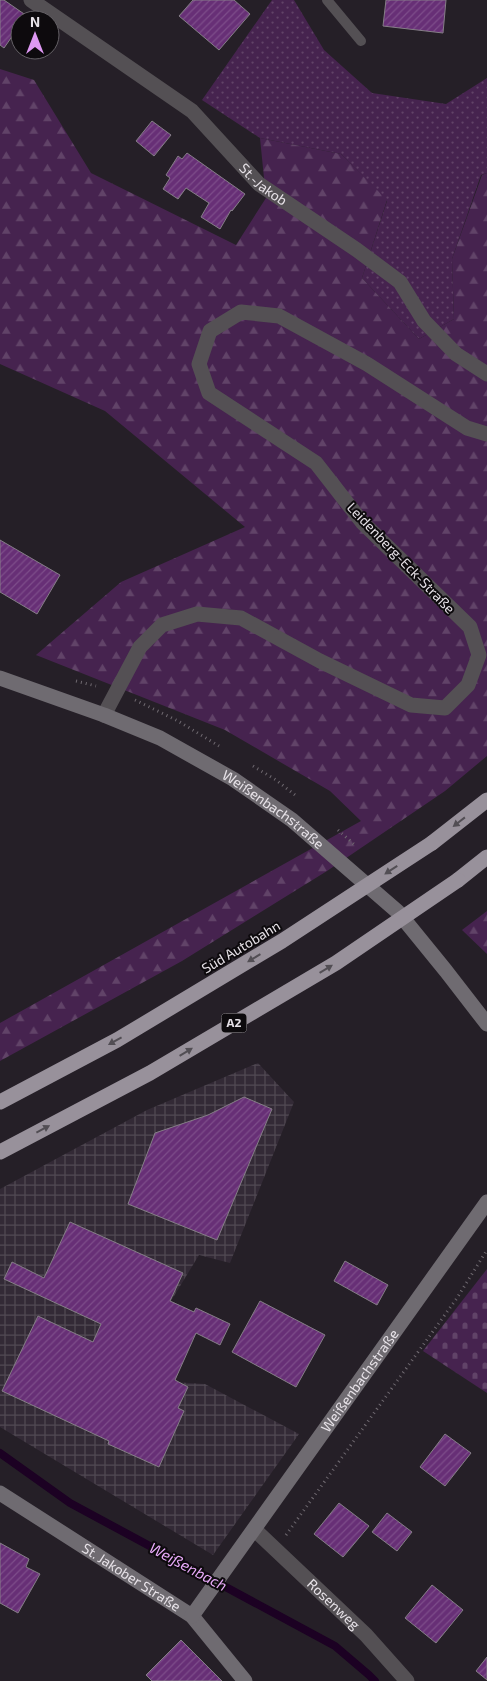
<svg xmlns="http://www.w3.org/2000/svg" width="487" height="1681" font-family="'Exo 2',sans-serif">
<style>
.industrial{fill:url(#industrial-grid)}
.grass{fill:url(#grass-dots)}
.forest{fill:url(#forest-firs)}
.cemetery{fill:url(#cemetery-stones)}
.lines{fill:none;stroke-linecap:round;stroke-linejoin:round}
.stream{stroke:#1c0123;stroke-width:8}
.building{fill:url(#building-hatch);stroke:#857e87}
.path{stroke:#706a71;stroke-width:3;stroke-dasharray:1 4;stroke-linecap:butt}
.service{stroke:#545054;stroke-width:10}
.minor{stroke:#545054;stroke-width:15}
.tertiary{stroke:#545054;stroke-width:15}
.secondary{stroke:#6f6b71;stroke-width:15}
.motorway{stroke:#98919b;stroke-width:15}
.motorway-bridge{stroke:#98919b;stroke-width:15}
.oneway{fill:#524e54}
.labels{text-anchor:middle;stroke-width:4;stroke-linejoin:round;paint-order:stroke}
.shield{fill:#0d0a0d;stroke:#a6a1a6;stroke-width:1}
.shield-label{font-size:12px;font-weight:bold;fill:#e7e2e8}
.street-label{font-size:14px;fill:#e7e2e8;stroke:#0d0a0d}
.water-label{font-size:15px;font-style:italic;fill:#e9abfa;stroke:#0d0a0d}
</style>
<defs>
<pattern id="industrial-grid" width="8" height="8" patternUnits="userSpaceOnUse" patternTransform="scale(1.25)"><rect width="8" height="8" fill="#332a36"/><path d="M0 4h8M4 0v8" fill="none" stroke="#514953"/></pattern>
<pattern id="grass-dots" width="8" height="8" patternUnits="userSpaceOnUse" patternTransform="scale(1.25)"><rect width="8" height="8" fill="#46234f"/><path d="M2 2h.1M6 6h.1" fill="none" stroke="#614368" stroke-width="1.8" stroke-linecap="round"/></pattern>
<pattern id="forest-firs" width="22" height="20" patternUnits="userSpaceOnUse" patternTransform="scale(1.25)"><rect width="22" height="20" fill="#46234f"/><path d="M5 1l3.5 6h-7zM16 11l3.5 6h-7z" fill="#614368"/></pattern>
<pattern id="cemetery-stones" width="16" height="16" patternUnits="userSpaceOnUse" patternTransform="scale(1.25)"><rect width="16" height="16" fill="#46234f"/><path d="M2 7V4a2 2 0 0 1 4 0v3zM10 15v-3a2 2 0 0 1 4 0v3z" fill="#614368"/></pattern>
<pattern id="building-hatch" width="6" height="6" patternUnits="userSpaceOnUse" patternTransform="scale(1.25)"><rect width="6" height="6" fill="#672f76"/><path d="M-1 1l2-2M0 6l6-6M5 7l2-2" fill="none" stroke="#7d4d8a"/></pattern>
</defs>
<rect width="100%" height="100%" fill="#251f27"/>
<path class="industrial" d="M258 1063 294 1102 230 1263 199 1255 171 1301 203 1316 174 1382 205 1384 299 1434 213 1555 0 1427V1189L147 1110Z"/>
<path class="grass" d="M272 0H294L324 50 372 93 446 104 487 78V173L481 175 452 259 454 319 419 339 362 278 387 201 341 154 260 138 202 100Z"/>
<g class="forest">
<path d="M0 69 34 80 91 173 236 245 266 198 260 138 341 154 387 200 362 278 419 339 454 319 452 259 482 175 487 173V756L445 791 327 871 182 961 0 1061V1023L361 821 330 791 225 730 36 655 121 582 245 527 105 411 0 364Z"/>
<path d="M487 911V954L462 930Z"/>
</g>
<path class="cemetery" d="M487 1269V1393L423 1351Z"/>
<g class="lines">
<path class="stream" d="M0 1453 70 1503 335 1646 369 1675 375 1681"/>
</g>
<g class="building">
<path d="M0 0H4L27 16 24 20H20V25L4 48 0 45Z"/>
<path d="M193 0H234L250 14 219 50 179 16Z"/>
<path d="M386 0H446L443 33 383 26Z"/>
<path d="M152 121 171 135 154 156 136 141Z"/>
<path d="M187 153 245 194 232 211 231 210 220 229 201 217 209 203 186 188 178 199 163 189 170 178 166 175 178 156 182 159Z"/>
<path d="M0 540 60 575 37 614 0 592Z"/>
<path d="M244 1097 272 1109 217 1240 128 1204 155 1133 208 1115Z"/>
<path d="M70 1222 183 1273 170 1301 194 1312 196 1308 230 1324 220 1345 196 1333 175 1380 188 1387 178 1408 184 1411 159 1467 108 1444 109 1441 2 1391 38 1316 93 1342 101 1324 4 1279 12 1262 44 1278Z"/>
<path d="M345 1261 388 1285 377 1305 334 1281Z"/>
<path d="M260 1301 325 1335 296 1387 232 1352Z"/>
<path d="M445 1434 471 1453 445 1486 420 1467Z"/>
<path d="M339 1503 369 1526 343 1557 314 1534Z"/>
<path d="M387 1513 412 1532 397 1551 372 1532Z"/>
<path d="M0 1543 29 1559 26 1567 40 1574 18 1613 0 1603Z"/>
<path d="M432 1585 463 1610 436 1643 405 1618Z"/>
<path d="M181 1640 222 1681H152L146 1675Z"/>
<path d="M487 1657V1680L476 1671Z"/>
</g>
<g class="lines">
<g class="path">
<path d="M76 681 96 686"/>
<path d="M135 700 178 721 219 746"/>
<path d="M253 766 276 780 295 795"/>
<path d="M338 830 356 846"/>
<path d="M286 1535 457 1298 487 1250"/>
</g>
<path class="service" d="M327 0 361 41"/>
<g class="minor">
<path id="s1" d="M31 0 192 111 259 184 357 250 400 282 424 321 456 354 487 374"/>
<path id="s2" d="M255 1530 366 1635 407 1681"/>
</g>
<path class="tertiary" d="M104 715 140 647 162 625 197 614 241 618 320 661 411 705 445 708 468 685 479 655 470 627 362 522 316 463 209 393 199 364 210 331 241 312 279 316 367 364 467 428 487 434"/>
<g class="secondary">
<path id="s3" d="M0 678 104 715 160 738 233 779 292 820 398 912 446 971 487 1024"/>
<path id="s4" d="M0 1493 192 1616 245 1681"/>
<path id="s5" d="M192 1616 487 1202"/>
</g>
<g class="motorway">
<path d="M432 843 487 800"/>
<path d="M458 880 487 857"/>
</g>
<g class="motorway-bridge">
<path d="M0 1102 117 1040 282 941 432 843"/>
<path d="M0 1152 150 1073 336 963 458 880"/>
</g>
</g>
<defs><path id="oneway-solid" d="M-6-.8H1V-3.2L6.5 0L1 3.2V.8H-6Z" transform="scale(1.25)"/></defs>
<g class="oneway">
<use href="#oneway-solid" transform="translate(459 822) rotate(142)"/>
<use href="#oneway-solid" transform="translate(391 870) rotate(147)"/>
<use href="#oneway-solid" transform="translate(254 958) rotate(149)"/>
<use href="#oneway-solid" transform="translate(326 969) rotate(-31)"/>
<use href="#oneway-solid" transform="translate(115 1041) rotate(151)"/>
<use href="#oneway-solid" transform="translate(186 1052) rotate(-31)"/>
<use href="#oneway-solid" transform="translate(43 1129) rotate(-28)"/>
</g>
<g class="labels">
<rect class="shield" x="221.5" y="1013.5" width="25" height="19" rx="4"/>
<g class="shield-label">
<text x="234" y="1027">A2</text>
</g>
<g class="street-label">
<text dy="5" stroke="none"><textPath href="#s1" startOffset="298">St.-Jakob</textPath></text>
<text transform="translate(401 558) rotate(46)" y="5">Leidenberg-Eck-Straße</text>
<text dy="5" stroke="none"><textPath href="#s3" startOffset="305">Weißenbachstraße</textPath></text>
<text transform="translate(241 947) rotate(-31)" y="5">Süd Autobahn</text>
<text dy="5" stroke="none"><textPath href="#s5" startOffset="289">Weißenbachstraße</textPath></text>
<text dy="5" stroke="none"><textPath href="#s4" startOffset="156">St. Jakober Straße</textPath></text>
<text dy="5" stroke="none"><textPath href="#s2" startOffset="108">Rosenweg</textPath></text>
</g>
<g class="water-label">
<text transform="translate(188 1567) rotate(28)" y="5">Weißenbach</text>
</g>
</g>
<g transform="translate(35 35)"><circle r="24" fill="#0d0a0d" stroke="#646065"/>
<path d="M0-4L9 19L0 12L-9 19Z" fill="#de98f2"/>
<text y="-8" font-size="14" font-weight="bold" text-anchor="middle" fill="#e7e2e8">N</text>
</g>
</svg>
